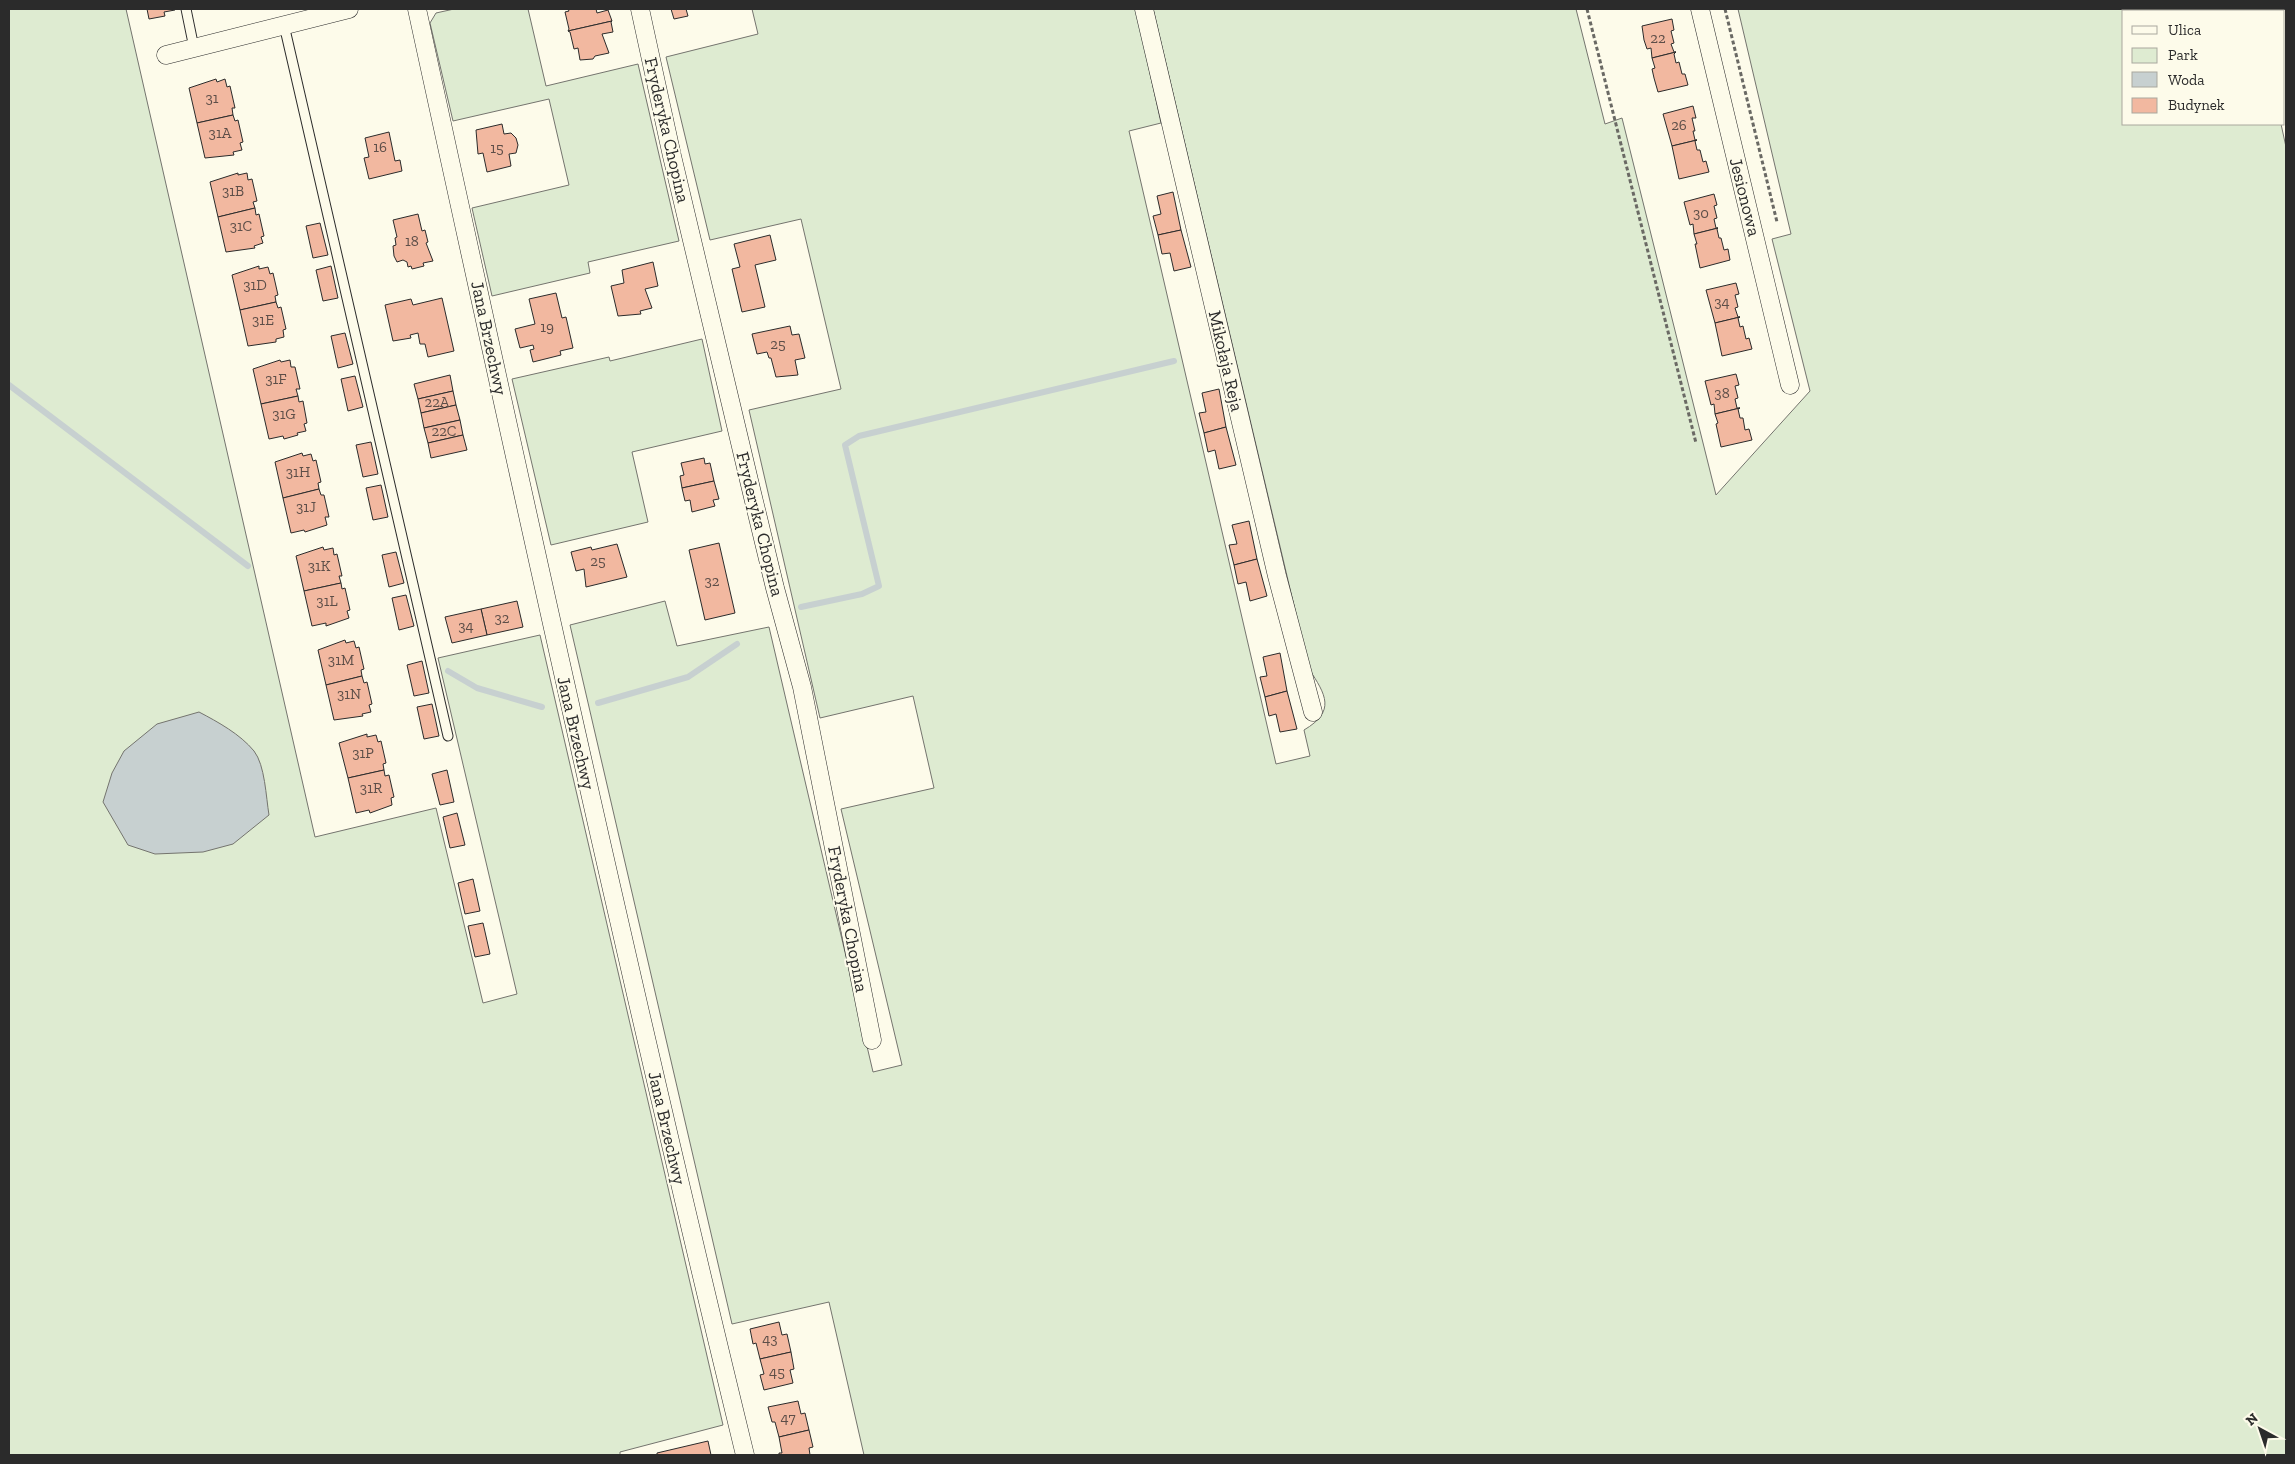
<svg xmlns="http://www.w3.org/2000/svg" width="2295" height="1464" font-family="'Zilla Slab',serif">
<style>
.green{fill:#deebd1;stroke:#74746e}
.water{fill:#c7d0d0;stroke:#74746e}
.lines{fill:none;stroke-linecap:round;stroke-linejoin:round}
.stream{stroke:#c7d0d0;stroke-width:6}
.building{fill:#f2b8a0;stroke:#2b2b2b}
.lane-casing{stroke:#2b2b2b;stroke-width:11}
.street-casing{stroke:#2b2b2b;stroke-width:19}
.path{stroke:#6a6964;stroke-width:3;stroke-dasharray:4 2.5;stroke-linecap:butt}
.lane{stroke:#fdfbea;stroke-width:9}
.street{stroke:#fdfbea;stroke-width:18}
.labels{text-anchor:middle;stroke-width:4;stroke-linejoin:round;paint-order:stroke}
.number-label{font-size:15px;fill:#5d4e48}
.street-label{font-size:18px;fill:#2b2b2b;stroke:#fdfbea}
</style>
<rect width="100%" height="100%" fill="#fdfbea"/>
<g class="green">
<path d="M9 9H126L315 837 436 808 483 1003 517 994 438 658 540 635 723 1425 620 1452V1455H9Z"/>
<path d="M454 9H528L546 86 638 64 679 241 588 262 590 273 492 296 472 208 569 185 549 99 453 121 430 23 436 13Z"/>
<path d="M752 9H1136L1161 123 1129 131 1276 764 1310 756 1304 730C1336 711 1326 695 1309 669L1153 9H1576L1605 124 1622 118 1716 495 1810 391 1772 239 1791 234 1738 9H2256L2257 11H2124V124H2281L2286 147V1455H864L829 1302 732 1324 570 625 665 601 677 646 769 627 873 1072 902 1065 841 809 934 788 913 696 820 718 749 410 841 389 801 219 710 240 666 57 758 34Z"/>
<path d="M702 339 722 431 632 452 648 522 551 545 512 379 609 357 610 361Z"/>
</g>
<path class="water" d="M199 712C218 722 240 734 254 751 265 765 266 797 269 815L233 844 203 852 155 854 128 845 103 802 112 773 124 751 157 724Z"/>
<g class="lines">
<g class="stream">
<path d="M9 385 248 566"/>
<path d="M801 607 862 594 879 586 845 445 859 436 1174 361"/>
<path d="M448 671 477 688 542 707"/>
<path d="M598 703 688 677 737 644"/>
</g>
</g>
<g class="building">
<path d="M147 9H174L175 10 164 12 165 16 149 19Z"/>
<path d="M568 9H596L597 13 608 10 612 21 568 31 569 29 565 12 569 11Z"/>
<path d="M671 9H686L688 16 674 19Z"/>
<path d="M1672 19 1674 30 1671 31 1674 43 1671 44 1674 52H1676L1652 58 1651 48 1647 49 1644 40 1642 26Z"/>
<path d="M611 22 613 32 602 34 609 53 595 56 593 59 580 60 578 48 574 49 570 32 568 31 612 21Z"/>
<path d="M1676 52 1674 54 1676 63 1679 62 1682 74H1685L1688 85 1658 92 1654 78 1652 69 1655 68 1652 58Z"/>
<path d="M216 79 217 82 225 79 227 87 230 86 235 108H232L233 115 197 123 189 88Z"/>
<path d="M1693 106 1696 118H1692L1695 131H1693L1695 140H1697L1672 146 1663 114Z"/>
<path d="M233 115 235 121 238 120 243 142 240 143 242 150 233 152 234 155 205 158 197 123Z"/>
<path d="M502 124 504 134 511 133 516 138 518 145 516 153 509 154 511 166 487 172 483 153 478 154 476 130Z"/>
<path d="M389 132 395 161 400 160 402 171 369 179 364 158 369 157 365 138Z"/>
<path d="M1697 140 1695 141 1697 150H1700L1703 162 1706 161 1709 172 1679 179 1672 146Z"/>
<path d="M238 173V175L247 173 248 180 252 179 257 201 253 202 255 208 218 217 210 182Z"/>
<path d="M1173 192 1181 230 1158 235 1153 216 1161 214 1157 196Z"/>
<path d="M1714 194 1717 205 1714 206 1717 218 1714 219 1716 228H1718L1694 234 1693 224 1690 225 1684 202Z"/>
<path d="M255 208 256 215 259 214 264 236 261 237 263 243 254 246 255 248 226 252 218 217Z"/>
<path d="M418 214 422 231 425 230 428 242 426 243 433 261 423 263 424 266 412 269 411 266 408 267 407 262 403 260 397 262 394 256 393 246 396 245 395 238 397 237 393 220Z"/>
<path d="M320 223 328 255 313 258 306 226Z"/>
<path d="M1718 228 1717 229 1719 238H1721L1724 250 1728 249 1730 260 1700 268 1695 244H1697L1694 234Z"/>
<path d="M1181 230 1191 267 1174 271 1170 253 1162 254 1158 235Z"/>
<path d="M770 235 776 260 755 265 765 307 742 312 732 269 740 267 734 244Z"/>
<path d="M653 262 658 286 645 289 652 308 640 311 641 314 618 316 611 286 624 283 622 270Z"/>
<path d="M259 266V269L268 267 270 274 273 273 278 295 275 296 276 302 240 310 232 275Z"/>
<path d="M331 266 338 298 323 301 316 270Z"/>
<path d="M1736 283 1739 294 1735 295 1738 307 1735 308 1738 317H1740L1715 323 1706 290Z"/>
<path d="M556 293 562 318 566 317 573 348 560 351 561 355 533 362 530 350 534 349 533 345 520 348 515 329 535 324 529 299Z"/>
<path d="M442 298 454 351 428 357 425 344H420L418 333 410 335 411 338 393 341 385 305 411 299 413 305Z"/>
<path d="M276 302 278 308 281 307 286 329 283 330 284 337 276 339V342L248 346 240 310Z"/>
<path d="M1740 317 1738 318 1740 327 1743 326 1746 339 1749 338 1752 349 1722 356 1715 323Z"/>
<path d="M790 326 792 335 799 334 805 358 795 360 798 375 776 377 771 358H769L767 352 757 354 752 334Z"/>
<path d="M345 333 353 364 338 368 331 336Z"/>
<path d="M280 360 281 362 290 360 291 367H295L300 389H296L298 396 261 404 253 369Z"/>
<path d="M1736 374 1739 385 1735 386 1738 398 1735 399 1737 408H1740L1715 414 1714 404 1711 405 1705 381Z"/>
<path d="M450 375 453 391 418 399 414 384Z"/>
<path d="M355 376 363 407 348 411 341 379Z"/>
<path d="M1219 389 1226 427 1204 433 1199 413 1206 412 1202 393Z"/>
<path d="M453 391 456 405 421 413 418 399Z"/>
<path d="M298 396 299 402 303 401 307 423 304 424 306 431 297 433 298 435 284 439 283 436 269 439 261 404Z"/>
<path d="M456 405 460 420 424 428 421 413Z"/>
<path d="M1740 408 1738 409 1740 418H1743L1745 430 1749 429 1752 440 1721 447 1716 424 1718 423 1715 414Z"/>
<path d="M460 420 463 435 428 443 424 428Z"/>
<path d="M1226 427 1236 465 1219 469 1215 450 1208 452 1204 433Z"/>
<path d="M463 435 467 450 431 458 428 443Z"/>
<path d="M371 442 378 474 363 477 356 445Z"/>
<path d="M302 453 303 456 311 454 313 461 316 460 321 482 318 483 319 489 283 498 275 462Z"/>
<path d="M704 458 705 464 710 463 714 481 682 488 680 476 684 475 681 463Z"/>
<path d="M714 481 719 499 713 500 715 506 692 512 690 500 685 501 682 488Z"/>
<path d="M381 485 388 517 373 520 366 488Z"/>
<path d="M319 489 321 495H324L329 517H325L327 525 305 532 304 530 291 533 283 498Z"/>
<path d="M1249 521 1257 559 1234 565 1229 545 1237 544 1232 525Z"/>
<path d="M719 543 735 613 705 620 689 550Z"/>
<path d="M617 544 627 577 586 587 584 569 576 571 571 552 591 547 592 550Z"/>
<path d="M323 547 324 550 333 548 334 555 337 554 342 576H339L341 583 304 591 296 556Z"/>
<path d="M396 552 404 583 389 587 382 555Z"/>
<path d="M1257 559 1267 596 1250 601 1246 582 1238 584 1234 565Z"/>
<path d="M341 583 342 589 345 588 350 610 347 611 349 618 326 626V623L312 626 304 591Z"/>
<path d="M406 595 414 626 399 630 392 598Z"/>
<path d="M517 601 523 627 487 635 481 609Z"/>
<path d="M481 609 487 635 452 643 445 617Z"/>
<path d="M345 640 346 643 354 641 356 648 359 647 364 669 361 670 362 676 326 685 318 650Z"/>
<path d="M1280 653 1287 691 1265 697 1260 677 1267 676 1263 657Z"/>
<path d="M422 661 429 693 414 696 407 665Z"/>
<path d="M362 676 364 683 367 682 372 704 369 705 371 712 362 714 363 716 334 720 326 685Z"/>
<path d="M1287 691 1297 729 1280 732 1276 714 1269 716 1265 697Z"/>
<path d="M432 704 439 736 424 739 417 707Z"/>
<path d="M367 734V737L376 735 378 742 381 741 386 763 383 764 384 770 348 778 339 743Z"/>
<path d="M384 770 385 776 389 775 394 797 391 798 392 805 370 813 369 810 356 813 348 778Z"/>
<path d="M447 770 454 802 440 805 432 774Z"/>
<path d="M457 813 465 845 450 848 443 817Z"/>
<path d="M473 879 480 911 465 914 458 883Z"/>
<path d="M483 923 490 954 475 957 468 926Z"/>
<path d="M779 1322 782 1335 787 1334 791 1352 760 1359 756 1343 753 1344 750 1329Z"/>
<path d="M791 1352 794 1369 790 1370 793 1383 764 1390 760 1375 764 1374 760 1359Z"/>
<path d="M798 1401 801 1414 805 1413 809 1430 779 1437 775 1422H772L768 1407Z"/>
<path d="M809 1430 813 1447 809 1448 810 1455H779V1453H782L779 1437Z"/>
<path d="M708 1441 711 1455H657V1453Z"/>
</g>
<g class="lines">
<g class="lane-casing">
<g id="lane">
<path d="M186 9 194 48"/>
<path d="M284 25 448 736"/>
</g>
</g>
<g class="street-casing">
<g id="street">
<path d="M417 9C522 492 628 975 745 1455"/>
<path d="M640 9 672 156 752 493 775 588 802 687 872 1040"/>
<path d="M1144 9 1277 576 1313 712"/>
<path d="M1700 9 1790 385"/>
<path d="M166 55 349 9"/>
</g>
</g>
<g class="path">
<path d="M1587 9 1696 443"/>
<path d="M1725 9 1777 222"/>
</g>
<use href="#lane" class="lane"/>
<use href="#street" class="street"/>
</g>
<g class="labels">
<g class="number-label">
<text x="1658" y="43">22</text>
<text x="212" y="103">31</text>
<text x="1679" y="130">26</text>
<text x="220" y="138">31A</text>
<text x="380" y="152">16</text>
<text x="497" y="153">15</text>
<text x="233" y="196">31B</text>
<text x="1701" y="218">30</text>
<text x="241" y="231">31C</text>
<text x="412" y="246">18</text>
<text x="255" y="290">31D</text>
<text x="1722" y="307">34</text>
<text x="263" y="325">31E</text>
<text x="547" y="332">19</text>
<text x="778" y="349">25</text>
<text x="276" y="384">31F</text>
<text x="1722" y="398">38</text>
<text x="437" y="407">22A</text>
<text x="284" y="419">31G</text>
<text x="444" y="436">22C</text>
<text x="298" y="477">31H</text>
<text x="306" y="512">31J</text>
<text x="598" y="566">25</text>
<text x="319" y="571">31K</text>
<text x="712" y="586">32</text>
<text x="327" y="606">31L</text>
<text x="502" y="623">32</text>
<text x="466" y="631">34</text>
<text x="341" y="665">31M</text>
<text x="349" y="699">31N</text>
<text x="363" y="758">31P</text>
<text x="371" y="793">31R</text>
<text x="770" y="1344">43</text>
<text x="777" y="1377">45</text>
<text x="788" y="1423">47</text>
</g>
<g class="street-label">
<text transform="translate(667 130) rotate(77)" y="6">Fryderyka Chopina</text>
<text transform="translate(1745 197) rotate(76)" y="6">Jesionowa</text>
<text transform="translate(489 338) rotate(78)" y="6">Jana Brzechwy</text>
<text transform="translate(1226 361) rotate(77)" y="6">Mikołaja Reja</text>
<text transform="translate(760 524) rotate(76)" y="6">Fryderyka Chopina</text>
<text transform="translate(576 733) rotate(77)" y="6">Jana Brzechwy</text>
<text transform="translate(848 919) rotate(79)" y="6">Fryderyka Chopina</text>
<text transform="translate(667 1128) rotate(77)" y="6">Jana Brzechwy</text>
</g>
</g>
<rect width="2295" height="1464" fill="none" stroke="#2b2b2b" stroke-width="20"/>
<rect x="2122" y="10" width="162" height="115" fill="#fdfbea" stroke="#a9a89e"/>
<rect x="2132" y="26" width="25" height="8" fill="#fdfbea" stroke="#a9a89e"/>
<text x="2168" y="35" font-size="15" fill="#2b2b2b">Ulica</text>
<rect x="2132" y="48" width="25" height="15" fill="#deebd1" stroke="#a9a89e"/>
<text x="2168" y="60" font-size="15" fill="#2b2b2b">Park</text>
<rect x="2132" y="72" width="25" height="15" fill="#c7d0d0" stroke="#a9a89e"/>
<text x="2168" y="85" font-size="15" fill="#2b2b2b">Woda</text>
<rect x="2132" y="98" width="25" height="15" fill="#f2b8a0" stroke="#a9a89e"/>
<text x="2168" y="110" font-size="15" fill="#2b2b2b">Budynek</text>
<g transform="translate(2260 1429) rotate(320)" stroke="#fdfbea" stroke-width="4" paint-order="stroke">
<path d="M0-4L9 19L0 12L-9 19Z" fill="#2b2b2b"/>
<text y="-8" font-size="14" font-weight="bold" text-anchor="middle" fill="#2b2b2b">N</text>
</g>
</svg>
